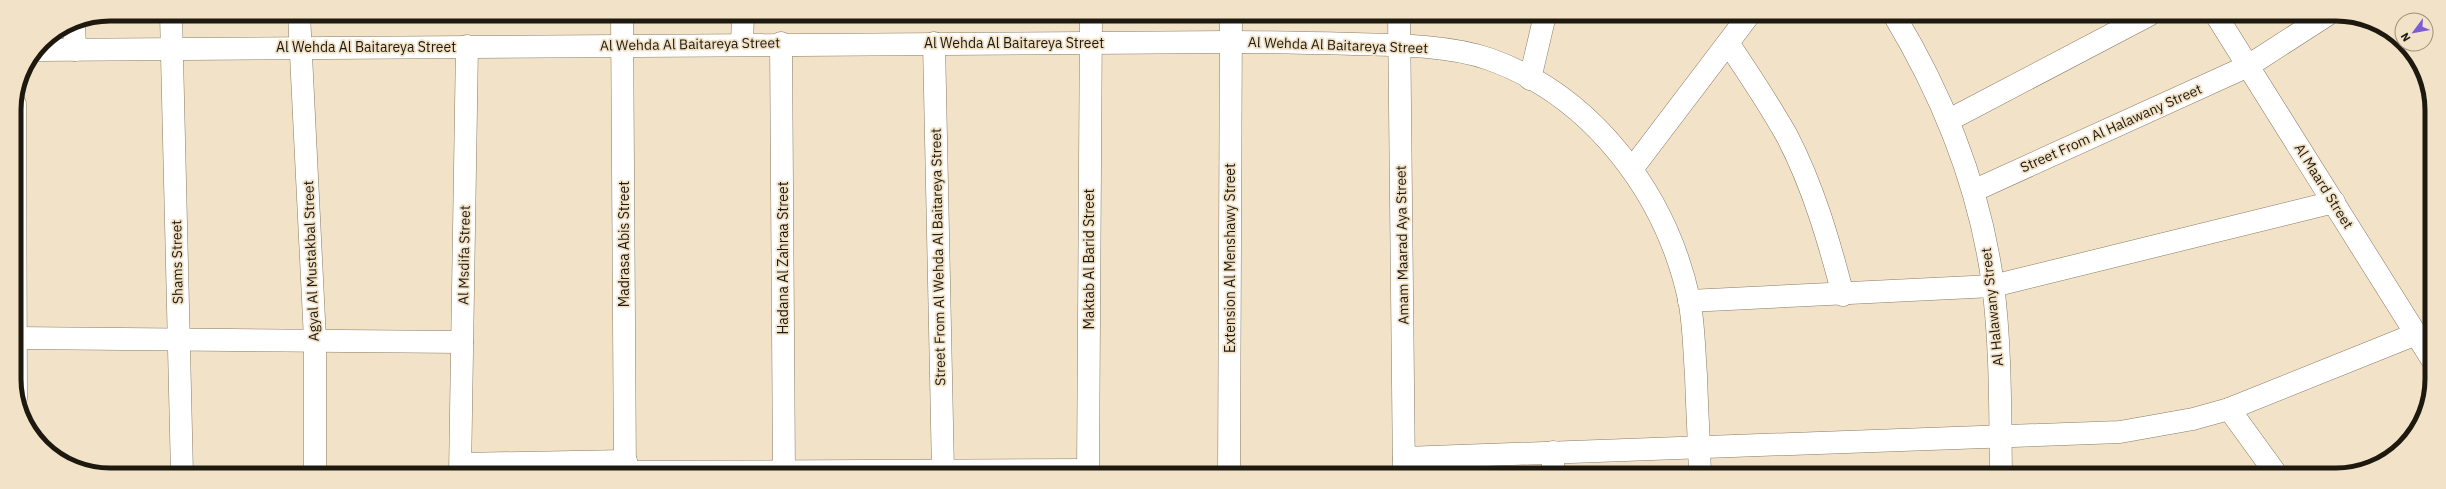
<svg xmlns="http://www.w3.org/2000/svg" width="2446" height="489" font-family="'IBM Plex Sans',sans-serif">
<style>
.lines{fill:none;stroke-linecap:round;stroke-linejoin:round}
.minor-casing{stroke:#897b63;stroke-width:23}
.minor{stroke:#fff;stroke-width:22}
.labels{text-anchor:middle;stroke-width:3.5;stroke-linejoin:round;paint-order:stroke}
.street-label{font-size:14px;fill:#1e190f;stroke:#f2e2c7}
.rim{fill:none;stroke:#1e190f;stroke-width:5}
</style>
<rect width="100%" height="100%" fill="#f2e2c7"/>
<g class="lines">
<g class="minor-casing">
<g id="minor">
<path d="M171 14 182 474"/>
<path d="M299 14 315 340V474"/>
<path d="M622 14 625 474"/>
<path d="M1399 14 1404 475"/>
<path d="M1894 15C1944 98 1980 188 1993 285 2001 348 2000 412 2001 475"/>
<path d="M2216 15 2431 358"/>
<path d="M74 21 75 50"/>
<path d="M781 43 784 472"/>
<path d="M934 43 943 471"/>
<path d="M1728 43C1749 74 1769 104 1787 136 1813 186 1829 241 1843 295"/>
<path d="M742 44 743 14"/>
<path d="M37 50 1230 42C1271 42 1312 43 1353 44 1395 45 1449 45 1489 59 1593 96 1666 194 1689 299 1694 324 1694 350 1696 375 1697 408 1699 441 1700 475"/>
<path d="M1530 79 1545 15"/>
<path d="M15 104 16 398"/>
<path d="M1949 120 2149 15"/>
<path d="M1632 169 1749 15"/>
<path d="M1973 191 2248 66 2327 15"/>
<path d="M1689 301 1993 286 2334 202"/>
<path d="M16 338 462 342"/>
<path d="M2229 409 2277 475"/>
<path d="M1404 458 2120 432 2193 419 2229 409 2416 334"/>
<path d="M461 464 626 461"/>
<path d="M625 472 1088 470"/>
<path d="M460 474 467 46"/>
<path d="M1088 474 1091 14"/>
<path d="M1229 474 1231 14"/>
<path d="M1553 475V452"/>
</g>
</g>
<use href="#minor" class="minor"/>
</g>
<g class="labels">
<g class="street-label">
<text x="1014" y="48">Al Wehda Al Baitareya Street</text>
<text transform="translate(690 44) rotate(-1)" y="5">Al Wehda Al Baitareya Street</text>
<text transform="translate(1338 45) rotate(2)" y="5">Al Wehda Al Baitareya Street</text>
<text x="366" y="52">Al Wehda Al Baitareya Street</text>
<text transform="translate(2111 128) rotate(-24)" y="5">Street From Al Halawany Street</text>
<text transform="translate(2324 186) rotate(58)" y="5">Al Maard Street</text>
<text transform="translate(624 244) rotate(-90)" y="5">Madrasa Abis Street</text>
<text transform="translate(1402 245) rotate(-91)" y="5">Amam Maarad Aya Street</text>
<text transform="translate(464 255) rotate(-89)" y="5">Al Msdifa Street</text>
<text transform="translate(938 257) rotate(-91)" y="5">Street From Al Wehda Al Baitareya Street</text>
<text transform="translate(783 258) rotate(-90)" y="5">Hadana Al Zahraa Street</text>
<text transform="translate(1230 258) rotate(-90)" y="5">Extension Al Menshawy Street</text>
<text transform="translate(1089 259) rotate(-90)" y="5">Maktab Al Barid Street</text>
<text transform="translate(311 261) rotate(-92)" y="5">Agyal Al Mustakbal Street</text>
<text transform="translate(177 262) rotate(-91)" y="5">Shams Street</text>
<text transform="translate(1992 307) rotate(-96)" y="5">Al Halawany Street</text>
</g>
</g>
<path d="M0 0H2446V489H0ZM110 21H2336A89 89 0 0 1 2425 110V379A89 89 0 0 1 2336 468H110A89 89 0 0 1 21 379V110A89 89 0 0 1 110 21Z" fill="#f2e2c7" fill-rule="evenodd"/>
<path class="rim" d="M110 21H2336A89 89 0 0 1 2425 110V379A89 89 0 0 1 2336 468H110A89 89 0 0 1 21 379V110A89 89 0 0 1 110 21Z"/>
<g transform="translate(2414 32) rotate(238)"><circle r="19" fill="#f2e2c7" stroke="#9d927d"/>
<path d="M0-3L7 15L0 10L-7 15Z" fill="#7b5bd6"/>
<text y="-6" font-size="11" font-weight="bold" text-anchor="middle" fill="#1e190f">N</text>
</g>
</svg>
